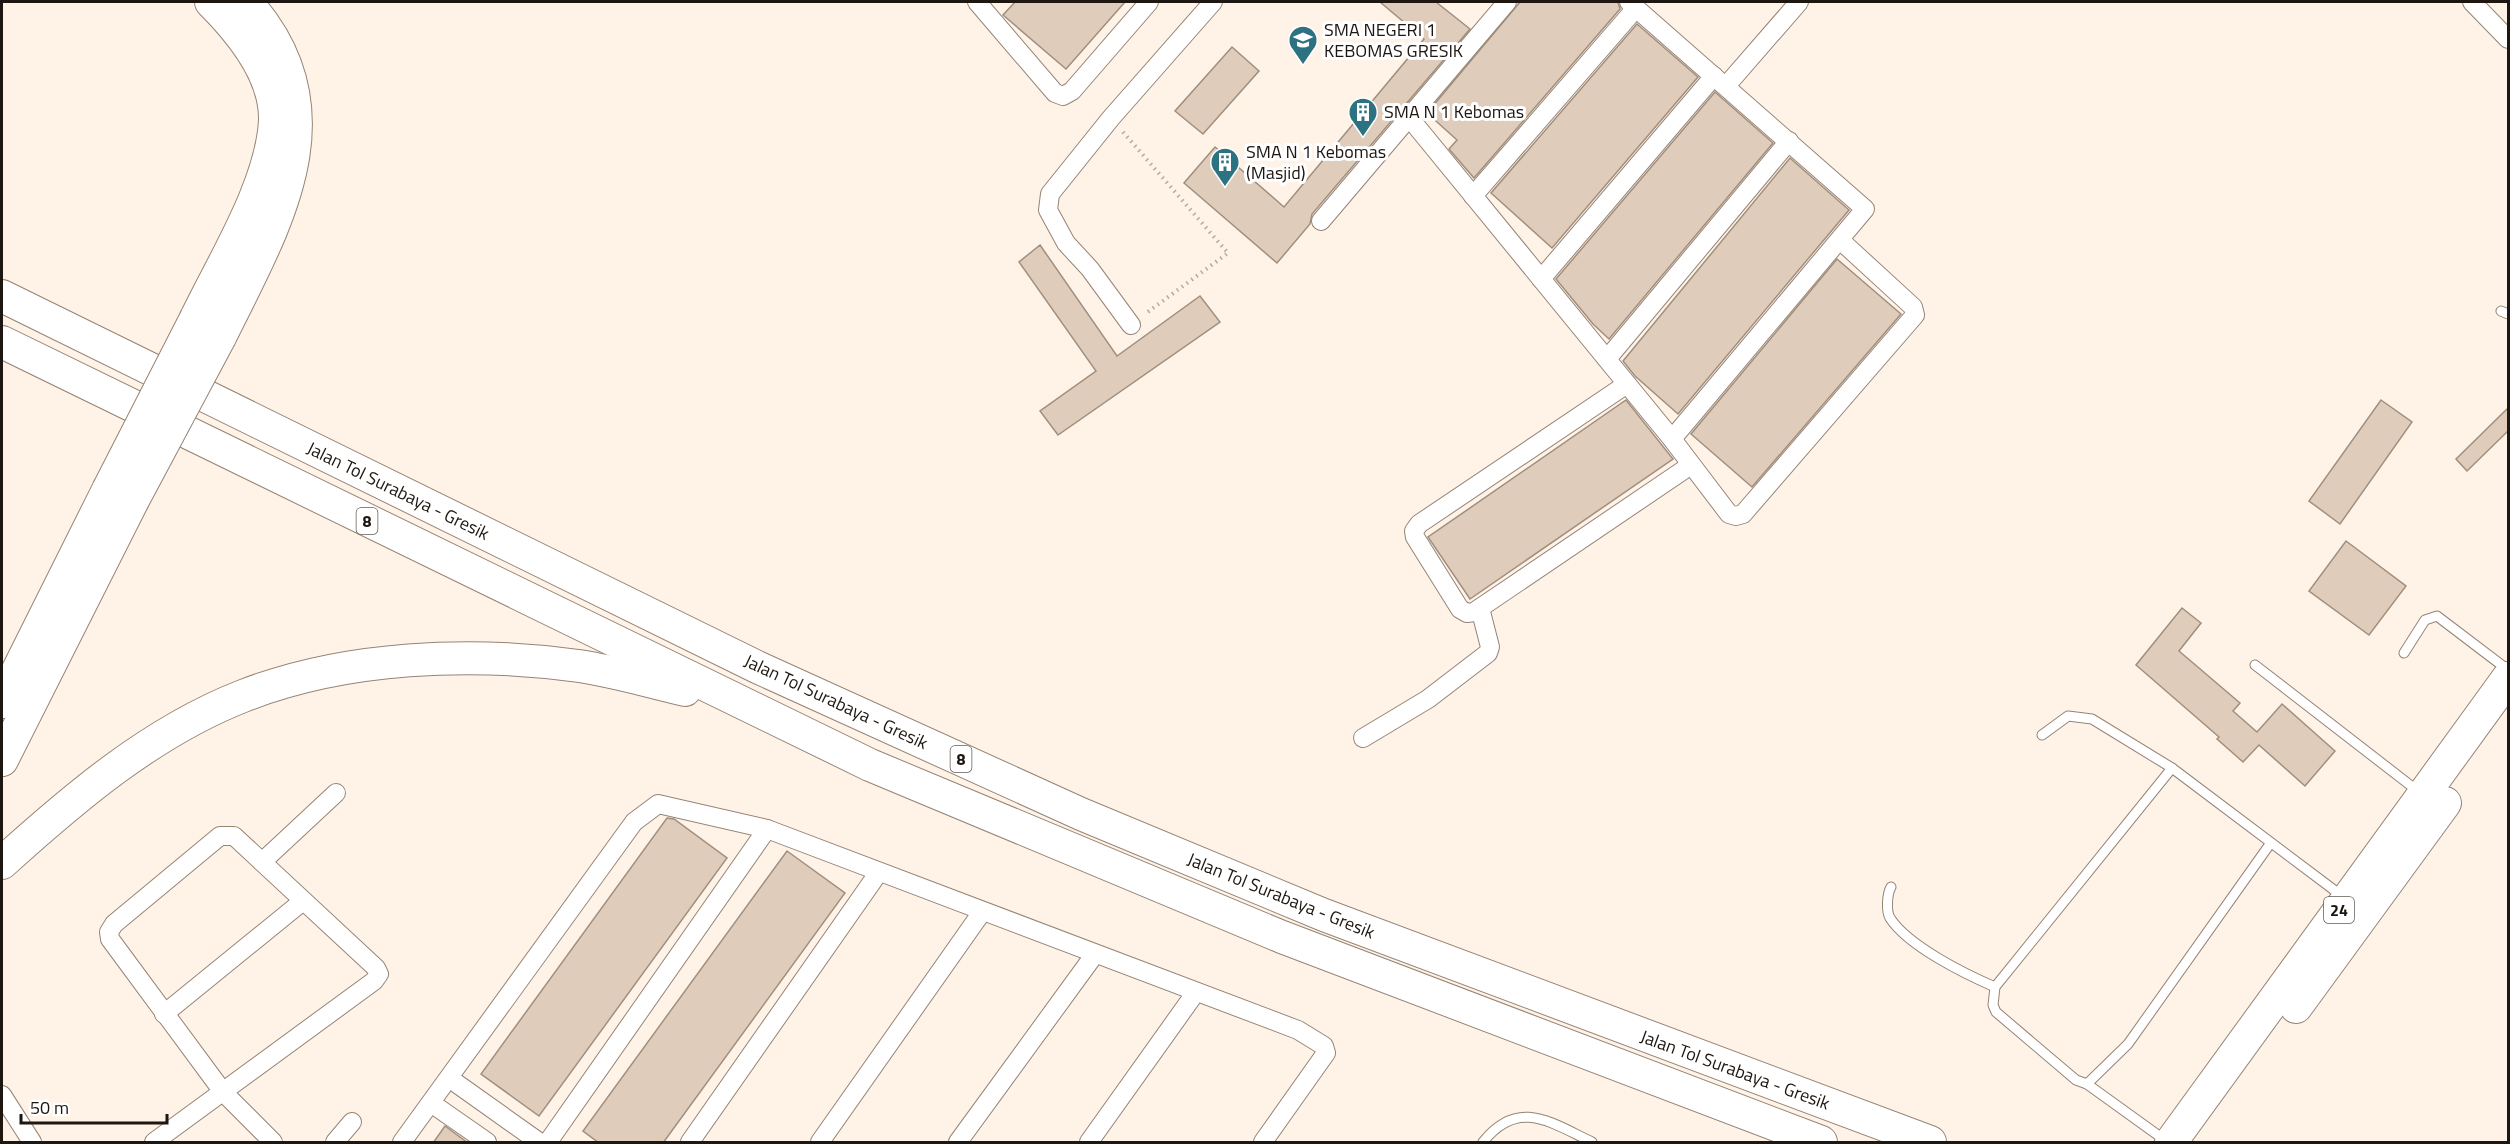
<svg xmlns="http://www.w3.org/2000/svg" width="2510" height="1144" font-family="'Titillium Web',sans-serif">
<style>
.building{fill:#dfccbb;stroke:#a08e7e;stroke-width:1.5}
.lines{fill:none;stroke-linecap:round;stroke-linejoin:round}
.lane-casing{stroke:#968475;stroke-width:11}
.street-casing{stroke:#968475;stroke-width:20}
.highway-casing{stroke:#968475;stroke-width:34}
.path{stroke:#b5aaa1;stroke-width:4;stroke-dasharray:1.5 4.5;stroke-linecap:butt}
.lane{stroke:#fff;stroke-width:9}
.street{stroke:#fff;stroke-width:18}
.highway{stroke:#fff;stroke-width:32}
.highway-bridge-casing{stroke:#968475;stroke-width:34;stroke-linecap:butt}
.highway-bridge{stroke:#fff;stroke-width:32}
.labels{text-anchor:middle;stroke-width:6;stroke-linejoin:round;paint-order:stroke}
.shield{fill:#fff;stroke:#625d58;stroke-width:1.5}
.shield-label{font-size:16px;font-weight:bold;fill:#1e1711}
.poi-label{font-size:18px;fill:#1e1711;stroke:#fff;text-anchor:start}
.street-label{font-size:18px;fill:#1e1711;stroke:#fff}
</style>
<rect width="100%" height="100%" fill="#fff3e8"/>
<g class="building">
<path d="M1015 2H1125L1066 69 1003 15Z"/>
<path d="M1380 2H1436L1470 29 1312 214 1310 224 1277 263 1184 183 1215 147 1284 207 1424 39Z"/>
<path d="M1520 2H1618L1620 9 1474 178 1449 149 1457 140 1427 113Z"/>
<path d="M1637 24 1698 77 1552 248 1491 193Z"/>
<path d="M1232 47 1259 71 1203 134 1175 111Z"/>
<path d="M1715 92 1773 143 1609 339 1593 324 1556 279Z"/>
<path d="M1790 158 1849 210 1678 414 1635 376 1623 361Z"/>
<path d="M1040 245 1117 356 1200 296 1220 322 1058 435 1040 411 1096 371 1019 262Z"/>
<path d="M1837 259 1901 314 1752 487 1691 434Z"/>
<path d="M1626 400 1673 459 1470 599 1428 537Z"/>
<path d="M2381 400 2412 422 2340 524 2309 501Z"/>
<path d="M2508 408V431L2467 471 2456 459Z"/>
<path d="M2346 541 2406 586 2369 635 2309 591Z"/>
<path d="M2182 608 2201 623 2179 651 2240 703 2233 711 2257 732 2282 704 2335 751 2305 786 2259 745 2243 762 2217 739 2219 737 2136 665Z"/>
<path d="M667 818 674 819 727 858 539 1116 481 1074Z"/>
<path d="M787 851 845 893 663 1143H599L583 1131Z"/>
<path d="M445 1126 468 1143H433Z"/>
</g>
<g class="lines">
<g class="lane-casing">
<g id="lane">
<path d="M2501 311 2508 314"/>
<path d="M2404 653 2425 620 2437 616 2508 670"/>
<path d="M2255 665 2419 792"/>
<path d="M2042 735 2068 716 2092 719 2172 768 2342 896"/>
<path d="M2172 768 1995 987 1993 1005 1996 1012 2076 1080 2087 1084 2128 1044 2270 844"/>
<path d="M1891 887C1887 894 1886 911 1890 918 1908 946 1965 974 1995 987"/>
<path d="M2087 1084 2166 1141"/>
<path d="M1483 1142C1518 1098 1550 1122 1592 1142"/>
</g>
</g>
<g class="street-casing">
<g id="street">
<path d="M977 2 1055 93 1063 96 1072 91 1149 2"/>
<path d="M1629 2 1865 209 1672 439"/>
<path d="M2472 2 2508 39"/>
<path d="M1726 86 1799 2"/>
<path d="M1408 116 1672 439 1729 514 1736 516 1743 514 1915 315 1913 307 1840 240"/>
<path d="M1473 196 1636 8"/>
<path d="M1321 221 1507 2"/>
<path d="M1541 279 1714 76"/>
<path d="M1131 325 1090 269 1066 243 1048 210 1050 194 1111 118 1213 2"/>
<path d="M1607 359 1789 141"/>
<path d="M1627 384 1419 524 1414 531 1415 537 1460 609 1467 613 1474 612 1691 465"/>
<path d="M1363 738 1428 699 1488 653 1490 647 1480 608"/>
<path d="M262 862 336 793"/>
<path d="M164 1014 303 901"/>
<path d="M449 1078 539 1142"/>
<path d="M2 1095 32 1142"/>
<path d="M431 1103 487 1142"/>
<path d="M154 1142 374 981 379 974 376 968 234 836H220L114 924 109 932 110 939 223 1092 273 1142"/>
<path d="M335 1142 352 1122"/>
<path d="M402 1142 634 822 658 804 767 829 1298 1030 1324 1046 1326 1053 1263 1142"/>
<path d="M548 1142 767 829"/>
<path d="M690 1142 879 872"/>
<path d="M820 1142 982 912"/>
<path d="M958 1142 1095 954"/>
<path d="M1089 1142 1196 992"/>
</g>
</g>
<g class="highway-casing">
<g id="highway">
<path d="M2 296 757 667 1081 814 1324 915 1930 1142"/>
<path d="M196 318C224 260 272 184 275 120 276 74 241 32 211 2"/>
<path d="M220 337C274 227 346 112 246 2"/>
<path d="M2 342 870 765 1282 937 1821 1142"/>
<path d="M2 702 108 490"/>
<path d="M2 760 132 502"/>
<path d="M2 863C74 798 151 732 243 696 345 656 471 651 579 666 614 671 650 682 685 690"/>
<path d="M2296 1007 2445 803"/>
<path d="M2171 1142 2508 678"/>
</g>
</g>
<path class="path" d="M1123 132 1228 253 1145 314"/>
<use href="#lane" class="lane"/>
<use href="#street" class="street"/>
<use href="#highway" class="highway"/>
<g class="highway-bridge-casing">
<g id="highway-bridge">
<path d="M108 490 196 318"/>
<path d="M132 502 220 337"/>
</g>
</g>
<use href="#highway-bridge" class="highway-bridge"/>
</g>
<defs>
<g id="school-pin" transform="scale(1.5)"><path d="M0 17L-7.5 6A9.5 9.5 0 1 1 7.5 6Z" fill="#2d7281" stroke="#fff"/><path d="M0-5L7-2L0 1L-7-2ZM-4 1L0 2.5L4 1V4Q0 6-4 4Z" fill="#fff"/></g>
<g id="building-pin" transform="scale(1.5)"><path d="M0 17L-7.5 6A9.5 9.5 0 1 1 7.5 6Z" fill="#2d7281" stroke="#fff"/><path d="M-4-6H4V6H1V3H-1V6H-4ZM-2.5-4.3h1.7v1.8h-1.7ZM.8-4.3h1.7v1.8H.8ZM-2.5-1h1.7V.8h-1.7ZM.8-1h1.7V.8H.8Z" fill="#fff"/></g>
</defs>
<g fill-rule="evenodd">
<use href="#school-pin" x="1303" y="40"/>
<use href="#building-pin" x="1363" y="112"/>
<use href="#building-pin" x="1225" y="162"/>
</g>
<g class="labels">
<g class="shield">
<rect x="356.5" y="508" width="21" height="26" rx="4.5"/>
<rect x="950.5" y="746" width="21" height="26" rx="4.5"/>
<rect x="2324" y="897" width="30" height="26" rx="4.5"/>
</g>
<g class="shield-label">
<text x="367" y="527">8</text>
<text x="961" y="765">8</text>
<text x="2339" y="916">24</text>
</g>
<g class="poi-label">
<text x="1324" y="36">SMA NEGERI 1<tspan x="1324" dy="21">KEBOMAS GRESIK</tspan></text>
<text x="1384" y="118">SMA N 1 Kebomas</text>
<text x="1246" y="158">SMA N 1 Kebomas<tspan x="1246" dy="21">(Masjid)</tspan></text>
</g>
<g class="street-label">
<text transform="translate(398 491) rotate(26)" y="6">Jalan Tol Surabaya - Gresik</text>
<text transform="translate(836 702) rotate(25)" y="6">Jalan Tol Surabaya - Gresik</text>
<text transform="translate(1281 896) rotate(22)" y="6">Jalan Tol Surabaya - Gresik</text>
<text transform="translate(1735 1070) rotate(20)" y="6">Jalan Tol Surabaya - Gresik</text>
</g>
</g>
<rect width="2510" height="1144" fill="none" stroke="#1e1711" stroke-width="6"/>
<path d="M21 1114v9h146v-9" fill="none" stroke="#1e1711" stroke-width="3"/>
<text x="30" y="1114" font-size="18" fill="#1e1711" stroke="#ffffff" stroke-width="4.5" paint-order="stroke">50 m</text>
</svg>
